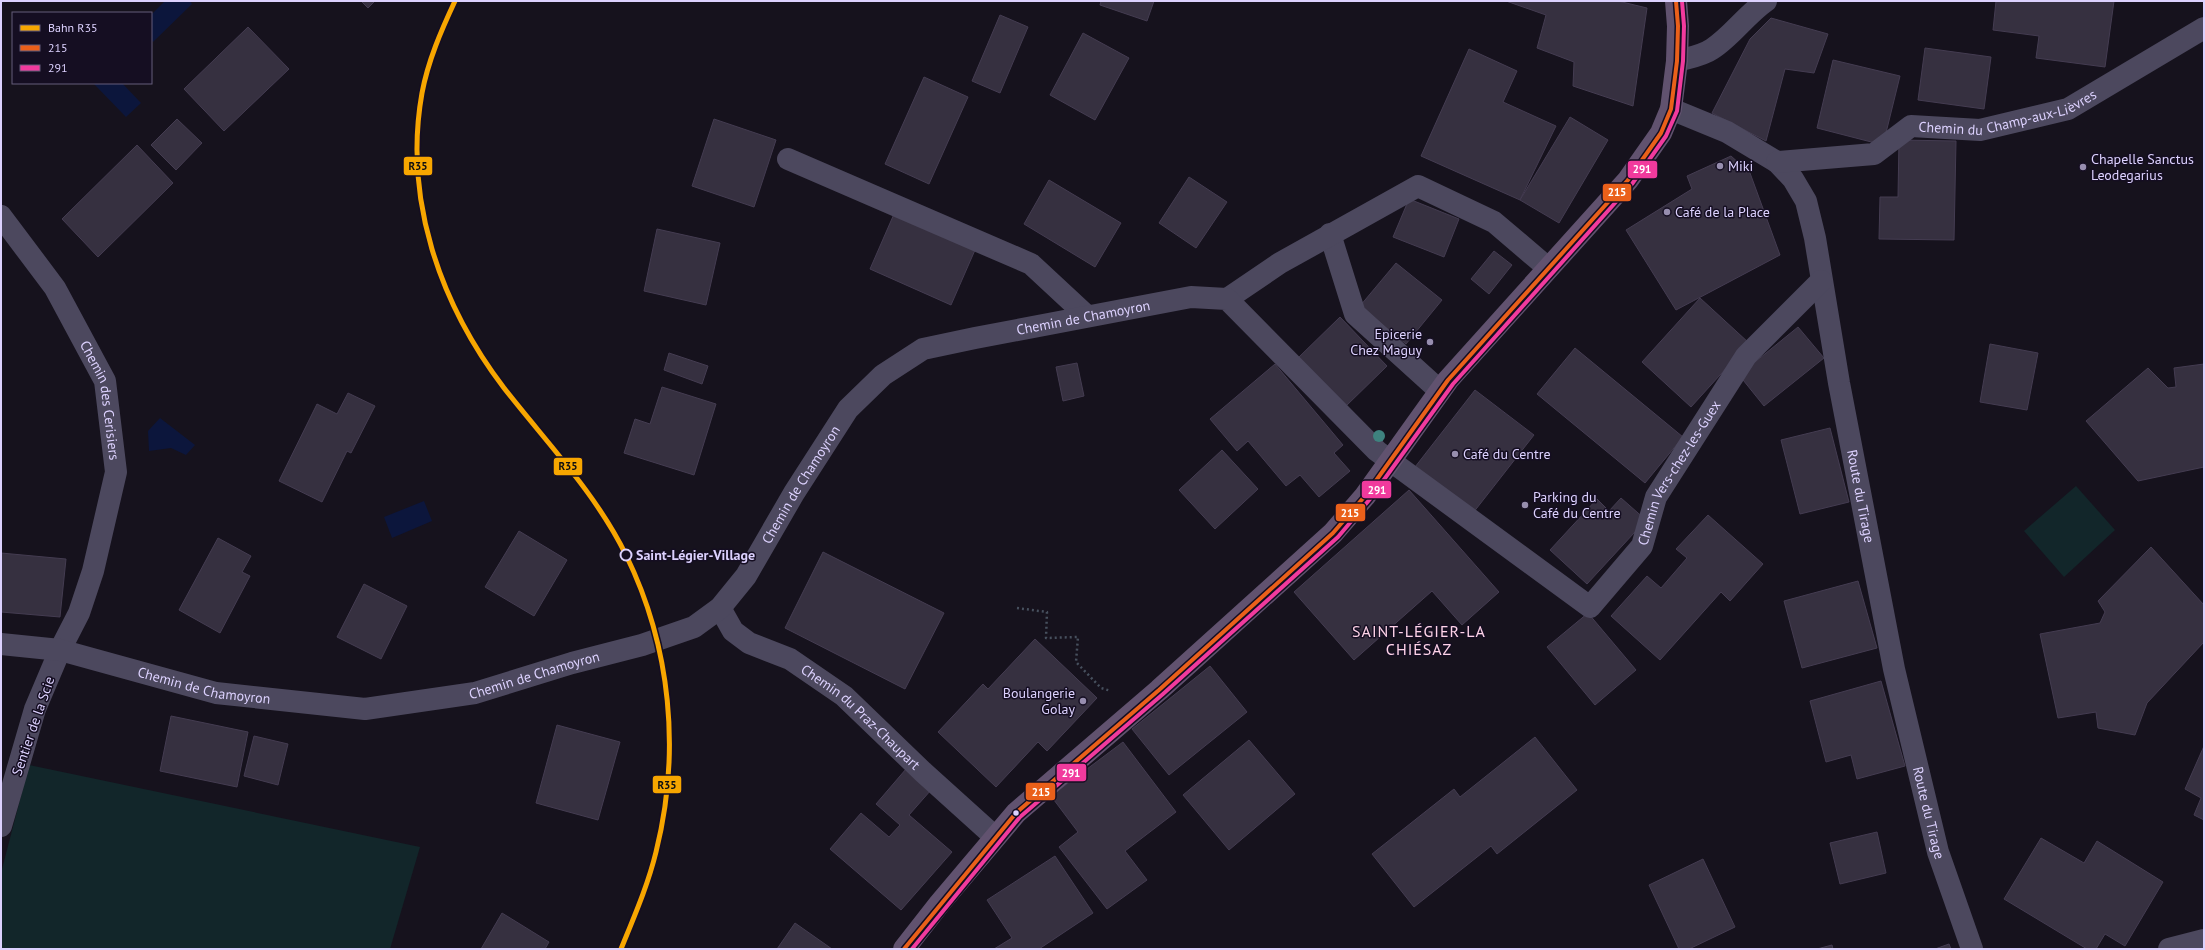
<svg xmlns="http://www.w3.org/2000/svg" width="2205" height="950" font-family="'PT Sans',sans-serif">
<style>
.green{fill:#12262a}
.water{fill:#0c163c}
.building{fill:#363040;stroke:#443c51}
.lines{fill:none;stroke-linecap:round;stroke-linejoin:round}
.path{stroke:#47505e;stroke-width:2.5;stroke-dasharray:2 3;stroke-linecap:butt}
.minor{stroke:#4c485e;stroke-width:22}
.major{stroke:#61526f;stroke-width:22}
.bus-1-casing{stroke:#150e22;stroke-width:7}
.bus-2-casing{stroke:#150e22;stroke-width:7}
.bus-1{stroke:#ea601a;stroke-width:4}
.bus-2{stroke:#f13a9d;stroke-width:4}
.rail-1-casing{stroke:#150e22;stroke-width:8}
.rail-1{stroke:#f7a600;stroke-width:5}
.tree{fill:#3e827f}
.poi-dot{fill:#978eaf;stroke:#150e22;stroke-width:1.5}
.stop-dot{fill:#150e22;stroke:#dcd1fe;stroke-width:2}
.bus-dot{fill:#dcd1fe;stroke:#150e22;stroke-width:1.5}
.labels{text-anchor:middle;stroke-width:3;stroke-linejoin:round;paint-order:stroke}
.street-label{font-size:14px;fill:#dcd1fe;stroke:#150e22}
.poi-label{font-size:14px;fill:#dcd1fe;stroke:#150e22;text-anchor:start}
.stop-label{font-size:14px;font-weight:bold;fill:#dcd1fe;stroke:#150e22;text-anchor:start}
.quarter-label{font-size:16px;letter-spacing:1px;fill:#fed3e8;stroke:#150e22}
.line-badge{stroke:#150e22;stroke-width:1.5}
.badge-label{font-size:11px;text-anchor:middle;font-weight:bold;fill:#fff}
.pale-badge-label{font-size:11px;text-anchor:middle;font-weight:bold;fill:#111}
</style>
<rect width="100%" height="100%" fill="#16121d"/>
<g class="green">
<path d="M2076 486 2115 530 2064 577 2024 531Z"/>
<path d="M29 765 420 847 390 949H1V873Z"/>
</g>
<g class="water">
<path d="M165 1H190L192 4 153 42 151 39V15Z"/>
<path d="M122 83 141 103 126 117 94 84Z"/>
<path d="M160 418 195 445 186 455 171 448 149 451 148 431Z"/>
<path d="M424 501 432 521 392 538 384 517Z"/>
</g>
<g class="building">
<path d="M361 1H375L368 8Z"/>
<path d="M1101 1H1154L1147 21 1100 5Z"/>
<path d="M1506 1H1618L1647 8 1633 106 1573 86 1574 62 1537 48 1546 15Z"/>
<path d="M1996 1H2114L2105 67 2036 58 2039 36 1993 30Z"/>
<path d="M1000 15 1028 27 1000 93 972 81Z"/>
<path d="M1771 18 1828 34 1814 73 1785 69 1766 141 1712 113 1750 39Z"/>
<path d="M248 27 289 69 224 131 184 89Z"/>
<path d="M1083 33 1129 58 1095 120 1050 95Z"/>
<path d="M1925 48 1991 57 1984 109 1918 100Z"/>
<path d="M1469 49 1517 71 1503 102 1556 126 1520 200 1421 156Z"/>
<path d="M1833 60 1900 76 1883 145 1817 128Z"/>
<path d="M924 77 968 97 929 184 885 164Z"/>
<path d="M1570 117 1608 140 1559 223 1520 200Z"/>
<path d="M177 119 202 143 176 170 151 145Z"/>
<path d="M714 119 776 140 754 207 692 186Z"/>
<path d="M1899 140 1956 141 1954 240 1879 239 1880 197H1898Z"/>
<path d="M137 145 173 183 98 257 62 219Z"/>
<path d="M1731 156 1750 173 1780 255 1676 310 1626 230 1692 189 1687 176Z"/>
<path d="M1189 177 1227 202 1196 248 1159 223Z"/>
<path d="M1049 180 1121 223 1095 267 1024 224Z"/>
<path d="M1409 199 1459 219 1444 257 1393 237Z"/>
<path d="M894 214 975 250 951 305 870 269Z"/>
<path d="M657 229 720 243 706 305 644 291Z"/>
<path d="M1494 251 1512 265 1489 294 1471 279Z"/>
<path d="M1396 263 1442 300 1406 344 1360 306Z"/>
<path d="M1700 298 1749 343 1691 407 1642 362Z"/>
<path d="M1340 317 1387 366 1345 407 1298 358Z"/>
<path d="M1798 327 1824 358 1764 406 1739 375Z"/>
<path d="M1990 344 2038 353 2027 410 1980 402Z"/>
<path d="M1575 348 1683 437 1645 483 1537 394Z"/>
<path d="M669 353 708 366 702 384 664 370Z"/>
<path d="M1077 363 1084 396 1063 401 1056 367Z"/>
<path d="M1275 364 1343 445 1334 453 1350 471 1319 497 1300 475 1286 486 1248 441 1237 451 1210 419Z"/>
<path d="M2204 364V467L2138 481 2086 421 2148 368 2168 388 2176 387 2174 368Z"/>
<path d="M662 387 716 404 694 475 624 453 635 419 650 424Z"/>
<path d="M1475 390 1534 435 1473 513 1415 467Z"/>
<path d="M348 393 375 406 351 453 347 451 322 502 279 481 317 404 337 414Z"/>
<path d="M1830 428 1849 502 1800 514 1781 440Z"/>
<path d="M1222 450 1258 489 1215 529 1179 490Z"/>
<path d="M1409 490 1499 592 1462 625 1432 591 1354 660 1294 592Z"/>
<path d="M1621 498 1646 520 1587 584 1550 550 1597 499 1609 511Z"/>
<path d="M1708 515 1763 564 1730 601 1721 592 1660 660 1611 616 1647 576 1661 588 1687 558 1676 549Z"/>
<path d="M519 531 567 560 534 616 485 587Z"/>
<path d="M218 538 251 556 242 572 250 576 220 633 179 610Z"/>
<path d="M2151 547 2204 605V642L2147 703 2135 735 2098 728 2096 712 2058 718 2040 634 2100 623 2105 612 2098 601Z"/>
<path d="M823 552 944 613 905 689 785 628Z"/>
<path d="M1 553 66 559 60 617 1 612Z"/>
<path d="M1858 581 1877 648 1802 668 1784 601Z"/>
<path d="M364 584 407 606 381 659 337 637Z"/>
<path d="M1588 613 1636 670 1595 705 1547 647Z"/>
<path d="M1035 639 1097 698 1047 751 1038 742 996 787 938 732 983 684 988 689Z"/>
<path d="M1210 666 1247 712 1169 775 1132 729Z"/>
<path d="M1881 681 1905 766 1857 779 1851 755 1826 762 1810 701Z"/>
<path d="M171 716 248 732 237 787 160 771Z"/>
<path d="M557 725 620 742 598 820 536 803Z"/>
<path d="M254 736 288 744 278 785 244 776Z"/>
<path d="M1535 737 1577 790 1497 854 1491 846 1414 907 1372 854 1454 789 1460 797Z"/>
<path d="M1249 740 1295 794 1229 850 1183 795Z"/>
<path d="M1123 742 1176 812 1125 851 1147 880 1107 909 1059 847 1078 832 1051 796Z"/>
<path d="M2204 746V820L2194 815 2201 798 2185 789Z"/>
<path d="M906 769 931 790 909 815 952 852 901 910 830 849 861 813 889 837 900 825 876 804Z"/>
<path d="M1877 832 1886 873 1840 884 1830 843Z"/>
<path d="M2041 838 2084 863 2097 841 2163 882 2125 946 2105 934 2096 949H2087L2004 899Z"/>
<path d="M1055 856 1093 913 1039 949H994L1012 938 987 900Z"/>
<path d="M1703 859 1735 927 1689 949H1679L1649 885Z"/>
<path d="M502 913 549 942 545 949H481Z"/>
<path d="M795 923 832 949H777Z"/>
<path d="M1949 944 1951 949H1935Z"/>
<path d="M1832 945 1833 949H1817Z"/>
</g>
<g class="lines">
<path class="path" d="M1017 608 1047 612 1046 638 1078 637 1076 662 1101 688 1111 691"/>
<g class="minor">
<path d="M1677 61C1688 58 1702 56 1712 49 1731 37 1746 15 1766 1"/>
<path id="s1" d="M1671 109 1727 132 1777 162 1793 179 1806 201 1815 238 1839 383 1894 669 1938 852 1972 949"/>
<path d="M788 159 1031 264 1087 316"/>
<path id="s2" d="M1777 162 1874 154 1911 126 1980 130 2068 109 2204 28"/>
<path id="s3" d="M1 216 55 288 105 381 116 472 93 571 79 613 60 650 35 709 1 826"/>
<path d="M1330 234 1355 314 1440 391"/>
<path d="M1227 299 1280 263 1418 186 1494 222 1548 268"/>
<path id="s4" d="M720 608 733 631 749 643 790 659 844 696 923 772 995 837"/>
<path id="s5" d="M1 644 60 650 216 693 365 709 475 693 572 663 642 645 694 627 720 608 746 576 794 493 848 409 883 375 923 349 975 338 1191 297 1227 299 1377 451 1590 607 1642 546 1656 497 1746 356 1821 281"/>
<path d="M2169 949 2204 940"/>
</g>
<path class="major" d="M904 949 940 903 1016 813 1159 690 1333 533 1365 496 1448 380 1628 180 1661 133 1671 109 1677 61 1678 26 1676 1"/>
<g class="bus-1-casing">
<path id="bus-1" d="M904 949 1016 813 1159 690 1333 533 1365 496 1448 380 1628 180 1661 133 1671 109 1677 61 1678 26 1676 1"/>
</g>
<g class="bus-2-casing">
<path id="bus-2" d="M912 949 1020 817 1163 694 1338 537 1370 499 1453 384 1632 184 1666 136 1677 111 1683 61 1684 26 1682 1"/>
</g>
<use href="#bus-1" class="bus-1"/>
<use href="#bus-2" class="bus-2"/>
<g class="rail-1-casing">
<path id="rail-1" d="M455 1C441 31 428 61 422 93 403 199 440 304 504 388 546 442 595 492 626 555 671 647 681 752 656 852 648 885 634 917 621 949"/>
</g>
<use href="#rail-1" class="rail-1"/>
</g>
<circle class="tree" cx="1379" cy="436" r="6"/>
<g class="poi-dot">
<circle cx="1720" cy="166" r="4"/>
<circle cx="2083" cy="167" r="4"/>
<circle cx="1667" cy="212" r="4"/>
<circle cx="1430" cy="342" r="4"/>
<circle cx="1455" cy="454" r="4"/>
<circle cx="1525" cy="505" r="4"/>
<circle cx="1083" cy="701" r="4"/>
</g>
<circle class="stop-dot" cx="626" cy="555" r="5.5"/>
<circle class="bus-dot" cx="1016" cy="813" r="3.5"/>
<g class="labels">
<g class="street-label">
<text dy="5" stroke="none"><textPath href="#s2" startOffset="243">Chemin du Champ-aux-Lièvres</textPath></text>
<text dy="5" stroke="none"><textPath href="#s5" startOffset="1240">Chemin de Chamoyron</textPath></text>
<text dy="5" stroke="none"><textPath href="#s3" startOffset="213">Chemin des Cerisiers</textPath></text>
<text dy="5" stroke="none"><textPath href="#s5" startOffset="2026">Chemin Vers-chez-les-Guex</textPath></text>
<text dy="5" stroke="none"><textPath href="#s5" startOffset="891">Chemin de Chamoyron</textPath></text>
<text dy="5" stroke="none"><textPath href="#s1" startOffset="468">Route du Tirage</textPath></text>
<text dy="5" stroke="none"><textPath href="#s5" startOffset="544">Chemin de Chamoyron</textPath></text>
<text dy="5" stroke="none"><textPath href="#s5" startOffset="208">Chemin de Chamoyron</textPath></text>
<text dy="5" stroke="none"><textPath href="#s4" startOffset="182">Chemin du Praz-Chaupart</textPath></text>
<text transform="translate(33 726) rotate(-71)" y="5">Sentier de la Scie</text>
<text dy="5" stroke="none"><textPath href="#s1" startOffset="792">Route du Tirage</textPath></text>
</g>
<g class="poi-label">
<text x="2091" y="164">Chapelle Sanctus<tspan x="2091" dy="16">Leodegarius</tspan></text>
<text x="1728" y="171">Miki</text>
<text x="1675" y="217">Café de la Place</text>
<text x="1422" y="339" text-anchor="end">Epicerie<tspan x="1422" dy="16">Chez Maguy</tspan></text>
<text x="1463" y="459">Café du Centre</text>
<text x="1533" y="502">Parking du<tspan x="1533" dy="16">Café du Centre</tspan></text>
<text x="1075" y="698" text-anchor="end">Boulangerie<tspan x="1075" dy="16">Golay</tspan></text>
</g>
<g class="stop-label">
<text x="636" y="560">Saint-Légier-Village</text>
</g>
<g class="quarter-label">
<text x="1419" y="637">SAINT-LÉGIER-LA<tspan x="1419" dy="18">CHIÉSAZ</tspan></text>
</g>
</g>
<g class="line-badge">
<rect x="403" y="156" width="30" height="20" rx="4" fill="#f7a600"/>
<rect x="1627" y="160" width="31" height="19" rx="4" fill="#f13a9d"/>
<rect x="1602" y="183" width="30" height="19" rx="4" fill="#ea601a"/>
<rect x="553" y="457" width="30" height="19" rx="4" fill="#f7a600"/>
<rect x="1361" y="480" width="31" height="19" rx="4" fill="#f13a9d"/>
<rect x="1335" y="503" width="31" height="19" rx="4" fill="#ea601a"/>
<rect x="1056" y="763" width="31" height="19" rx="4" fill="#f13a9d"/>
<rect x="652" y="775" width="30" height="19" rx="4" fill="#f7a600"/>
<rect x="1025" y="782" width="31" height="19" rx="4" fill="#ea601a"/>
</g>
<g class="badge-label">
<text x="1642" y="173">291</text>
<text x="1617" y="196">215</text>
<text x="1377" y="494">291</text>
<text x="1350" y="517">215</text>
<text x="1071" y="777">291</text>
<text x="1041" y="796">215</text>
</g>
<g class="pale-badge-label">
<text x="418" y="170">R35</text>
<text x="568" y="470">R35</text>
<text x="667" y="789">R35</text>
</g>
<rect width="2205" height="950" fill="none" stroke="#dcd1fe" stroke-width="4"/>
<rect x="12" y="12" width="140" height="72" fill="#150e22" stroke="#655c7a"/>
<rect x="20" y="25" width="20" height="6" fill="#f7a600" stroke="#655c7a"/>
<text x="48" y="32" font-size="12" fill="#dcd1fe">Bahn R35</text>
<rect x="20" y="45" width="20" height="6" fill="#ea601a" stroke="#655c7a"/>
<text x="48" y="52" font-size="12" fill="#dcd1fe">215</text>
<rect x="20" y="65" width="20" height="6" fill="#f13a9d" stroke="#655c7a"/>
<text x="48" y="72" font-size="12" fill="#dcd1fe">291</text>
</svg>
